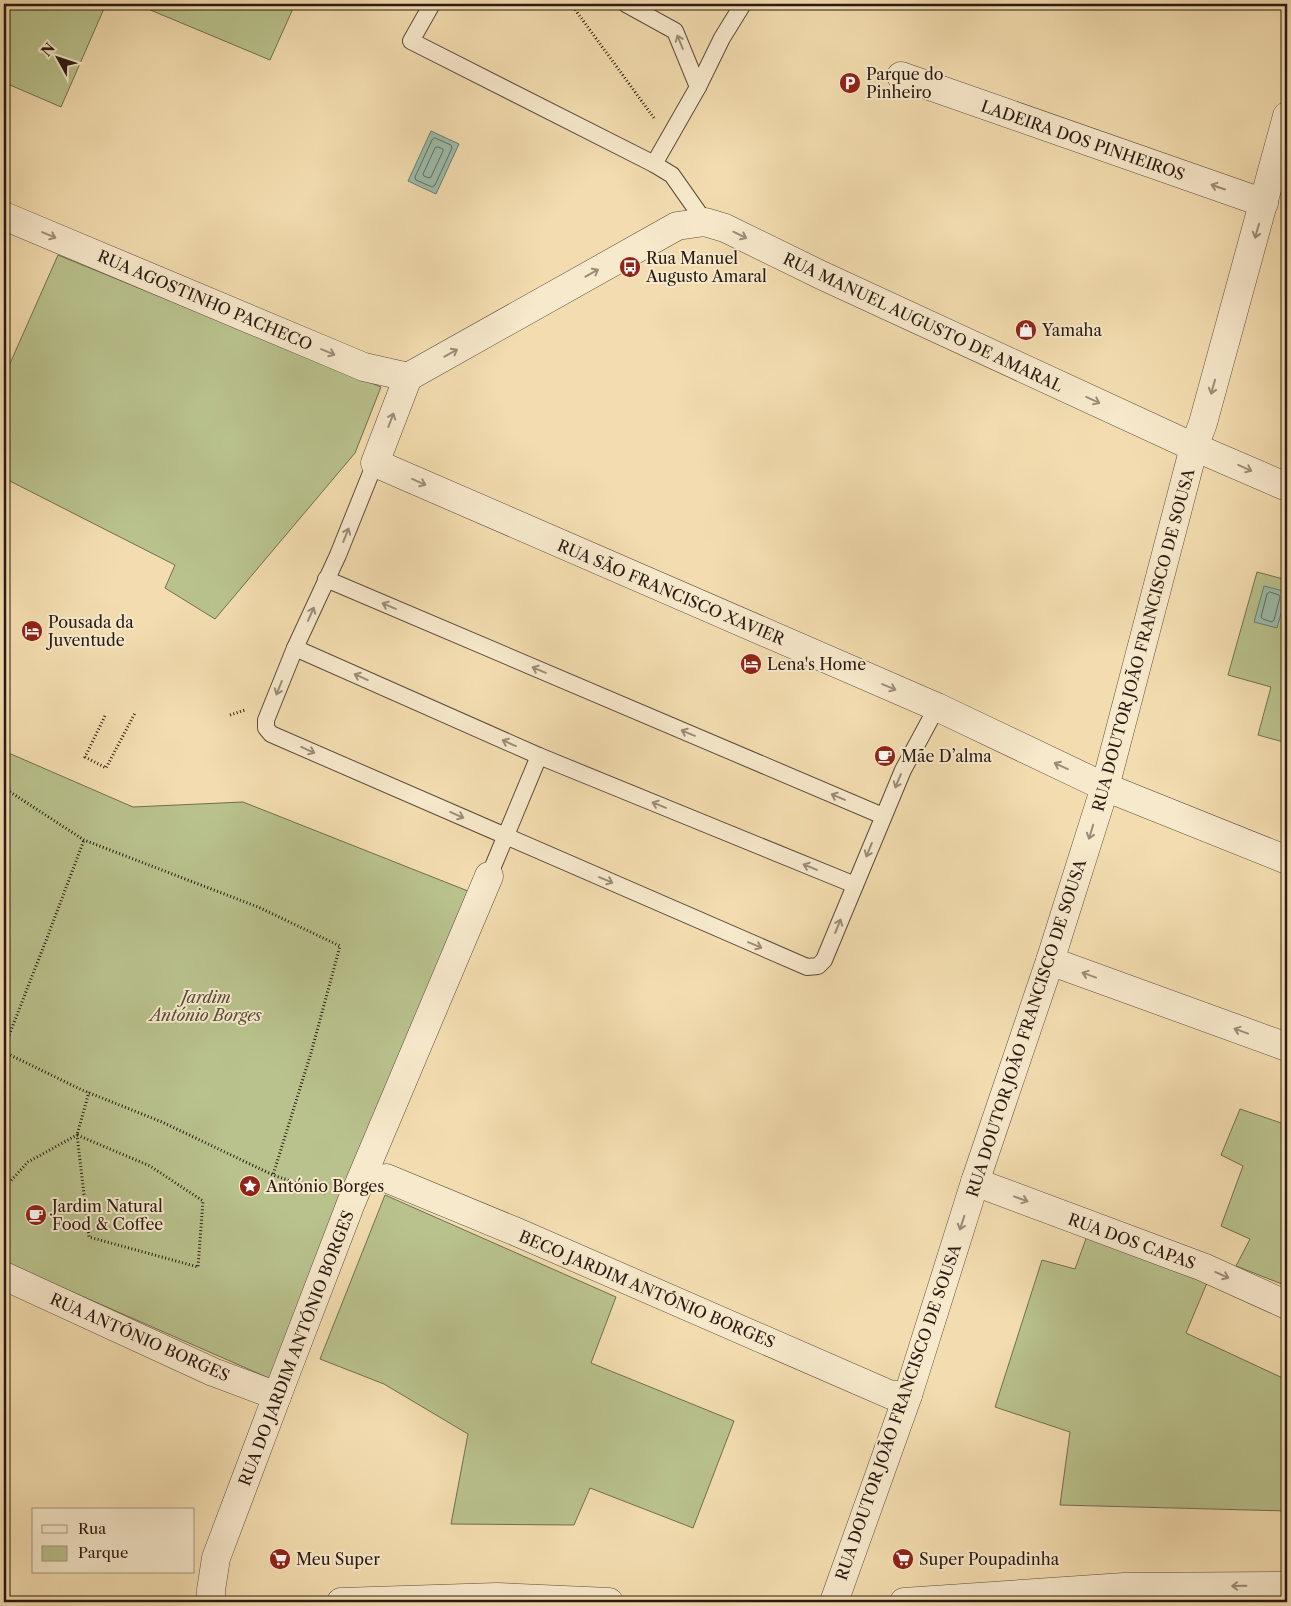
<svg xmlns="http://www.w3.org/2000/svg" width="1291" height="1606" font-family="'Libre Caslon Text',serif">
<style>
.green{fill:#b9c28d;stroke:#726e50}
.water{fill:#9bbcab;stroke:#6e7b6e}
.lines{fill:none;stroke-linecap:round;stroke-linejoin:round}
.shore{stroke:#626b5e;stroke-width:1}
.lane-casing{stroke:#5c4b3a;stroke-width:18}
.street-casing{stroke:#5c4b3a;stroke-width:29}
.path{stroke:#2a1a12;stroke-width:3;stroke-dasharray:1 2.5;stroke-linecap:butt}
.lane{stroke:#f7e9cc;stroke-width:16}
.street{stroke:#f7e9cc;stroke-width:28}
.oneway{stroke:#9b8c78}
.labels{text-anchor:middle;stroke-width:4;stroke-linejoin:round;paint-order:stroke}
.poi-label{font-size:16px;fill:#2a1a12;stroke:#f7e9cc;text-anchor:start}
.street-label{font-size:16px;fill:#2a1a12;stroke:#f7e9cc}
.park-label{font-size:16px;font-style:italic;fill:#554c37;stroke:#f7e9cc}
</style>
<rect width="100%" height="100%" fill="#f3ddb0"/>
<filter id="stains"><feTurbulence type="fractalNoise" baseFrequency=".004" numOctaves="4"/><feColorMatrix values="0 0 0 0 .2 0 0 0 0 .09 0 0 0 0 .02 0 0 0 .5 -.17"/></filter>
<radialGradient id="worn" r=".72"><stop offset=".6" stop-color="#630" stop-opacity="0"/><stop offset="1" stop-color="#630" stop-opacity=".3"/></radialGradient>
<g class="green">
<path d="M4 4H106L61 107 10 85 4 100Z"/>
<path d="M136 4H295L270 60Z"/>
<path d="M58 255 381 387 355 453 215 619 165 588 175 565 4 478V377Z"/>
<path d="M1257 572 1287 580V743L1258 735 1271 687 1228 675Z"/>
<path d="M4 751 133 807 243 802 473 893 271 1379 4 1262Z"/>
<path d="M1240 1109 1287 1125V1286L1236 1266 1250 1239 1221 1226 1243 1166 1221 1155Z"/>
<path d="M385 1195 616 1297 591 1363 734 1421 693 1528 590 1488 574 1525 451 1524 468 1434 384 1384 320 1359Z"/>
<path d="M1087 1236 1207 1283 1186 1333 1287 1380V1511L1060 1505 1070 1432 995 1407 1042 1260 1075 1269Z"/>
</g>
<g class="water">
<path d="M431 131 459 144 436 194 408 181Z"/>
<path d="M1264 586 1287 592 1277 628 1254 622Z"/>
</g>
<g class="lines">
<g class="shore">
<path d="M435 138 451 145 452 148 435 185 432 187 416 180 415 177 432 140Z"/>
<path d="M438 147 443 149V151L431 177 429 178 424 176 423 174 435 148Z"/>
<path d="M1270 592 1279 595 1280 597 1274 620 1272 622 1263 619 1261 617 1267 594Z"/>
</g>
<g class="lane-casing">
<g id="lane">
<path d="M432 4 411 41 654 164 672 175 705 222"/>
<path d="M626 4 675 31 698 87"/>
<path d="M654 164 698 87 722 38 743 4"/>
<path d="M375 463 338 555 295 648 266 720V728L271 734 807 967 818 966 824 960 903 770 937 707"/>
<path d="M326 579 883 816"/>
<path d="M295 648 539 756 855 885"/>
<path d="M489 876 539 756"/>
</g>
</g>
<g class="street-casing">
<g id="street">
<path d="M901 76 1264 203"/>
<path d="M4 216 364 367 408 377"/>
<path d="M408 377 375 463 937 707 1105 787 1287 860"/>
<path d="M408 377 677 226 705 222 725 228 821 275 1185 443 1287 487"/>
<path d="M1050 961 1287 1047"/>
<path d="M386 1178 519 1233 891 1395H908"/>
<path d="M975 1182 1203 1267 1287 1305"/>
<path d="M4 1276 213 1372 277 1396"/>
<path d="M211 1602V1590L216 1558 277 1396 351 1203 489 876"/>
<path d="M341 1602 497 1597 609 1602"/>
<path d="M834 1602 908 1395 975 1182 1050 961 1105 787 1194 447 1203 423 1287 116"/>
<path d="M904 1602 1124 1587 1287 1586"/>
</g>
</g>
<g class="path">
<path d="M571 4 654 118"/>
<path d="M230 715 245 710"/>
<path d="M105 716 85 757 106 768 135 713"/>
<path d="M4 788 84 840 258 907 340 946 311 1053 273 1175"/>
<path d="M4 1048 47 938 84 840"/>
<path d="M4 1052 82 1090 162 1122 273 1175 325 1193"/>
<path d="M4 1188 28 1162 77 1135 89 1237 198 1267 203 1201 150 1166 77 1135 89 1092"/>
</g>
<use href="#lane" class="lane"/>
<use href="#street" class="street"/>
</g>
<defs><path id="oneway-shaft" d="M-6 0H5M1.5-3L5.5 0L1.5 3" fill="none" stroke-width="1.6" stroke-linecap="round" stroke-linejoin="round" transform="scale(1.25)"/></defs>
<g class="oneway">
<use href="#oneway-shaft" transform="translate(680 42) rotate(-112)"/>
<use href="#oneway-shaft" transform="translate(1218 187) rotate(-161)"/>
<use href="#oneway-shaft" transform="translate(1257 231) rotate(106)"/>
<use href="#oneway-shaft" transform="translate(49 235) rotate(23)"/>
<use href="#oneway-shaft" transform="translate(740 235) rotate(26)"/>
<use href="#oneway-shaft" transform="translate(592 273) rotate(-29)"/>
<use href="#oneway-shaft" transform="translate(328 352) rotate(23)"/>
<use href="#oneway-shaft" transform="translate(451 353) rotate(-29)"/>
<use href="#oneway-shaft" transform="translate(1213 387) rotate(106)"/>
<use href="#oneway-shaft" transform="translate(1093 400) rotate(25)"/>
<use href="#oneway-shaft" transform="translate(391 420) rotate(-69)"/>
<use href="#oneway-shaft" transform="translate(1245 468) rotate(24)"/>
<use href="#oneway-shaft" transform="translate(419 482) rotate(24)"/>
<use href="#oneway-shaft" transform="translate(346 535) rotate(-68)"/>
<use href="#oneway-shaft" transform="translate(389 606) rotate(-157)"/>
<use href="#oneway-shaft" transform="translate(311 614) rotate(-66)"/>
<use href="#oneway-shaft" transform="translate(539 670) rotate(-157)"/>
<use href="#oneway-shaft" transform="translate(361 677) rotate(-156)"/>
<use href="#oneway-shaft" transform="translate(889 687) rotate(23)"/>
<use href="#oneway-shaft" transform="translate(279 688) rotate(112)"/>
<use href="#oneway-shaft" transform="translate(688 733) rotate(-157)"/>
<use href="#oneway-shaft" transform="translate(509 743) rotate(-156)"/>
<use href="#oneway-shaft" transform="translate(308 750) rotate(24)"/>
<use href="#oneway-shaft" transform="translate(1061 766) rotate(-155)"/>
<use href="#oneway-shaft" transform="translate(898 781) rotate(113)"/>
<use href="#oneway-shaft" transform="translate(838 797) rotate(-157)"/>
<use href="#oneway-shaft" transform="translate(659 805) rotate(-158)"/>
<use href="#oneway-shaft" transform="translate(457 815) rotate(24)"/>
<use href="#oneway-shaft" transform="translate(1091 832) rotate(107)"/>
<use href="#oneway-shaft" transform="translate(869 850) rotate(112)"/>
<use href="#oneway-shaft" transform="translate(810 867) rotate(-158)"/>
<use href="#oneway-shaft" transform="translate(606 880) rotate(23)"/>
<use href="#oneway-shaft" transform="translate(838 926) rotate(-68)"/>
<use href="#oneway-shaft" transform="translate(755 945) rotate(23)"/>
<use href="#oneway-shaft" transform="translate(1089 975) rotate(-160)"/>
<use href="#oneway-shaft" transform="translate(1241 1031) rotate(-160)"/>
<use href="#oneway-shaft" transform="translate(1021 1199) rotate(20)"/>
<use href="#oneway-shaft" transform="translate(962 1223) rotate(108)"/>
<use href="#oneway-shaft" transform="translate(1222 1275) rotate(24)"/>
<use href="#oneway-shaft" transform="translate(1239 1586) rotate(179)"/>
</g>
<defs>
<g id="parking-disc" transform="scale(1.125)"><circle r="9.5" fill="#8f2418" stroke="#f7e9cc"/><path d="M-3.5-5.5H1a3.5 3.5 0 0 1 0 7H-1V5.5H-3.5ZM-1-3.4V-.6H.8a1.4 1.4 0 0 0 0-2.8Z" fill="#fff"/></g>
<g id="bus-disc" transform="scale(1.125)"><circle r="9.5" fill="#8f2418" stroke="#f7e9cc"/><path d="M-5-6H5V4H4V6H2V4H-2V6H-4V4H-5ZM-3.5-4V0h7V-4ZM-3.5 1.2v1.5H-2V1.2ZM2 1.2v1.5H3.5V1.2Z" fill="#fff"/></g>
<g id="shop-disc" transform="scale(1.125)"><circle r="9.5" fill="#8f2418" stroke="#f7e9cc"/><path d="M-5-2.5h2.3a2.7 3.5 0 0 1 5.4 0H5L5.5 6h-11ZM-1.5-2.5h3a1.5 2.3 0 0 0-3 0Z" fill="#fff"/></g>
<g id="hotel-disc" transform="scale(1.125)"><circle r="9.5" fill="#8f2418" stroke="#f7e9cc"/><path d="M-6-4.5h1.5V1H6V5H4.5V3h-9V5H-6ZM-4 0a1.8 1.8 0 1 1 3.6 0ZM.5 0V-2.5h3Q6-2.5 6 0Z" fill="#fff"/></g>
<g id="cafe-disc" transform="scale(1.125)"><circle r="9.5" fill="#8f2418" stroke="#f7e9cc"/><path d="M-5.5-4.5H6V0H3Q3 3.5 0 3.5H-2.5Q-5.5 3.5-5.5 0ZM3-3.2v2h1.7v-2ZM-6 4.5H4V6H-6Z" fill="#fff"/></g>
<g id="sight-disc" transform="scale(1.125)"><circle r="9.5" fill="#8f2418" stroke="#f7e9cc"/><path d="M0-6L1.8-2.2L6-1.7L2.9 1.2L3.7 5.4L0 3.3L-3.7 5.4L-2.9 1.2L-6-1.7L-1.8-2.2Z" fill="#fff"/></g>
<g id="supermarket-disc" transform="scale(1.125)"><circle r="9.5" fill="#8f2418" stroke="#f7e9cc"/><path d="M-6-5.5h2.5l.6 2H6L4.5 2H-2.5L-4.4-4H-6ZM-1.5 3.2a1.3 1.3 0 1 0 .1 0ZM3 3.2a1.3 1.3 0 1 0 .1 0Z" fill="#fff"/></g>
</defs>
<g fill-rule="evenodd">
<use href="#parking-disc" x="850" y="83"/>
<use href="#bus-disc" x="630" y="267"/>
<use href="#shop-disc" x="1026" y="330"/>
<use href="#hotel-disc" x="32" y="631"/>
<use href="#hotel-disc" x="751" y="664"/>
<use href="#cafe-disc" x="885" y="756"/>
<use href="#sight-disc" x="250" y="1186"/>
<use href="#cafe-disc" x="36" y="1215"/>
<use href="#supermarket-disc" x="280" y="1559"/>
<use href="#supermarket-disc" x="903" y="1559"/>
</g>
<g class="labels">
<g class="poi-label">
<text x="866" y="80">Parque do<tspan x="866" dy="18">Pinheiro</tspan></text>
<text x="646" y="264">Rua Manuel<tspan x="646" dy="18">Augusto Amaral</tspan></text>
<text x="1042" y="336">Yamaha</text>
<text x="48" y="628">Pousada da<tspan x="48" dy="18">Juventude</tspan></text>
<text x="767" y="670">Lena's Home</text>
<text x="901" y="762">Mãe D’alma</text>
<text x="266" y="1192">António Borges</text>
<text x="52" y="1212">Jardim Natural<tspan x="52" dy="18">Food &amp; Coffee</tspan></text>
<text x="296" y="1565">Meu Super</text>
<text x="919" y="1565">Super Poupadinha</text>
</g>
<g class="street-label">
<text transform="translate(1083 140) rotate(19)" y="6">LADEIRA DOS PINHEIROS</text>
<text transform="translate(205 300) rotate(23)" y="6">RUA AGOSTINHO PACHECO</text>
<text transform="translate(923 322) rotate(25)" y="6">RUA MANUEL AUGUSTO DE AMARAL</text>
<text transform="translate(671 592) rotate(23)" y="6">RUA SÃO FRANCISCO XAVIER</text>
<text transform="translate(1143 640) rotate(-75)" y="6">RUA DOUTOR JOÃO FRANCISCO DE SOUSA</text>
<text transform="translate(1026 1028) rotate(-72)" y="6">RUA DOUTOR JOÃO FRANCISCO DE SOUSA</text>
<text transform="translate(1132 1241) rotate(20)" y="6">RUA DOS CAPAS</text>
<text transform="translate(647 1289) rotate(23)" y="6">BECO JARDIM ANTÓNIO BORGES</text>
<text transform="translate(140 1337) rotate(24)" y="6">RUA ANTÓNIO BORGES</text>
<text transform="translate(296 1348) rotate(-69)" y="6">RUA DO JARDIM ANTÓNIO BORGES</text>
<text transform="translate(898 1412) rotate(-71)" y="6">RUA DOUTOR JOÃO FRANCISCO DE SOUSA</text>
</g>
<g class="park-label">
<text x="206" y="1003">Jardim<tspan x="206" dy="18">António Borges</tspan></text>
</g>
</g>
<rect width="1291" height="1606" fill="none" stroke="#f3ddb0" stroke-width="20"/>
<rect x="5" y="5" width="1281" height="1596" fill="none" stroke="#2a1a12" stroke-width="2.5"/>
<rect x="10" y="10" width="1271" height="1586" fill="none" stroke="#2a1a12"/>
<rect x="32" y="1508" width="162" height="65" fill="#f7e9cc" stroke="#a59682"/>
<rect x="42" y="1525" width="25" height="8" fill="#f7e9cc" stroke="#a59682"/>
<text x="78" y="1534" font-size="15" fill="#2a1a12">Rua</text>
<rect x="42" y="1546" width="25" height="15" fill="#b9c28d" stroke="#a59682"/>
<text x="78" y="1558" font-size="15" fill="#2a1a12">Parque</text>
<g transform="translate(58 58) rotate(310)" stroke="#f7e9cc" stroke-width="4" paint-order="stroke">
<path d="M0-4L9 19L0 12L-9 19Z" fill="#2a1a12"/>
<text y="-8" font-size="14" font-weight="bold" text-anchor="middle" fill="#2a1a12">N</text>
</g>
<rect width="100%" height="100%" filter="url(#stains)"/>
<rect width="100%" height="100%" fill="url(#worn)"/>
</svg>
